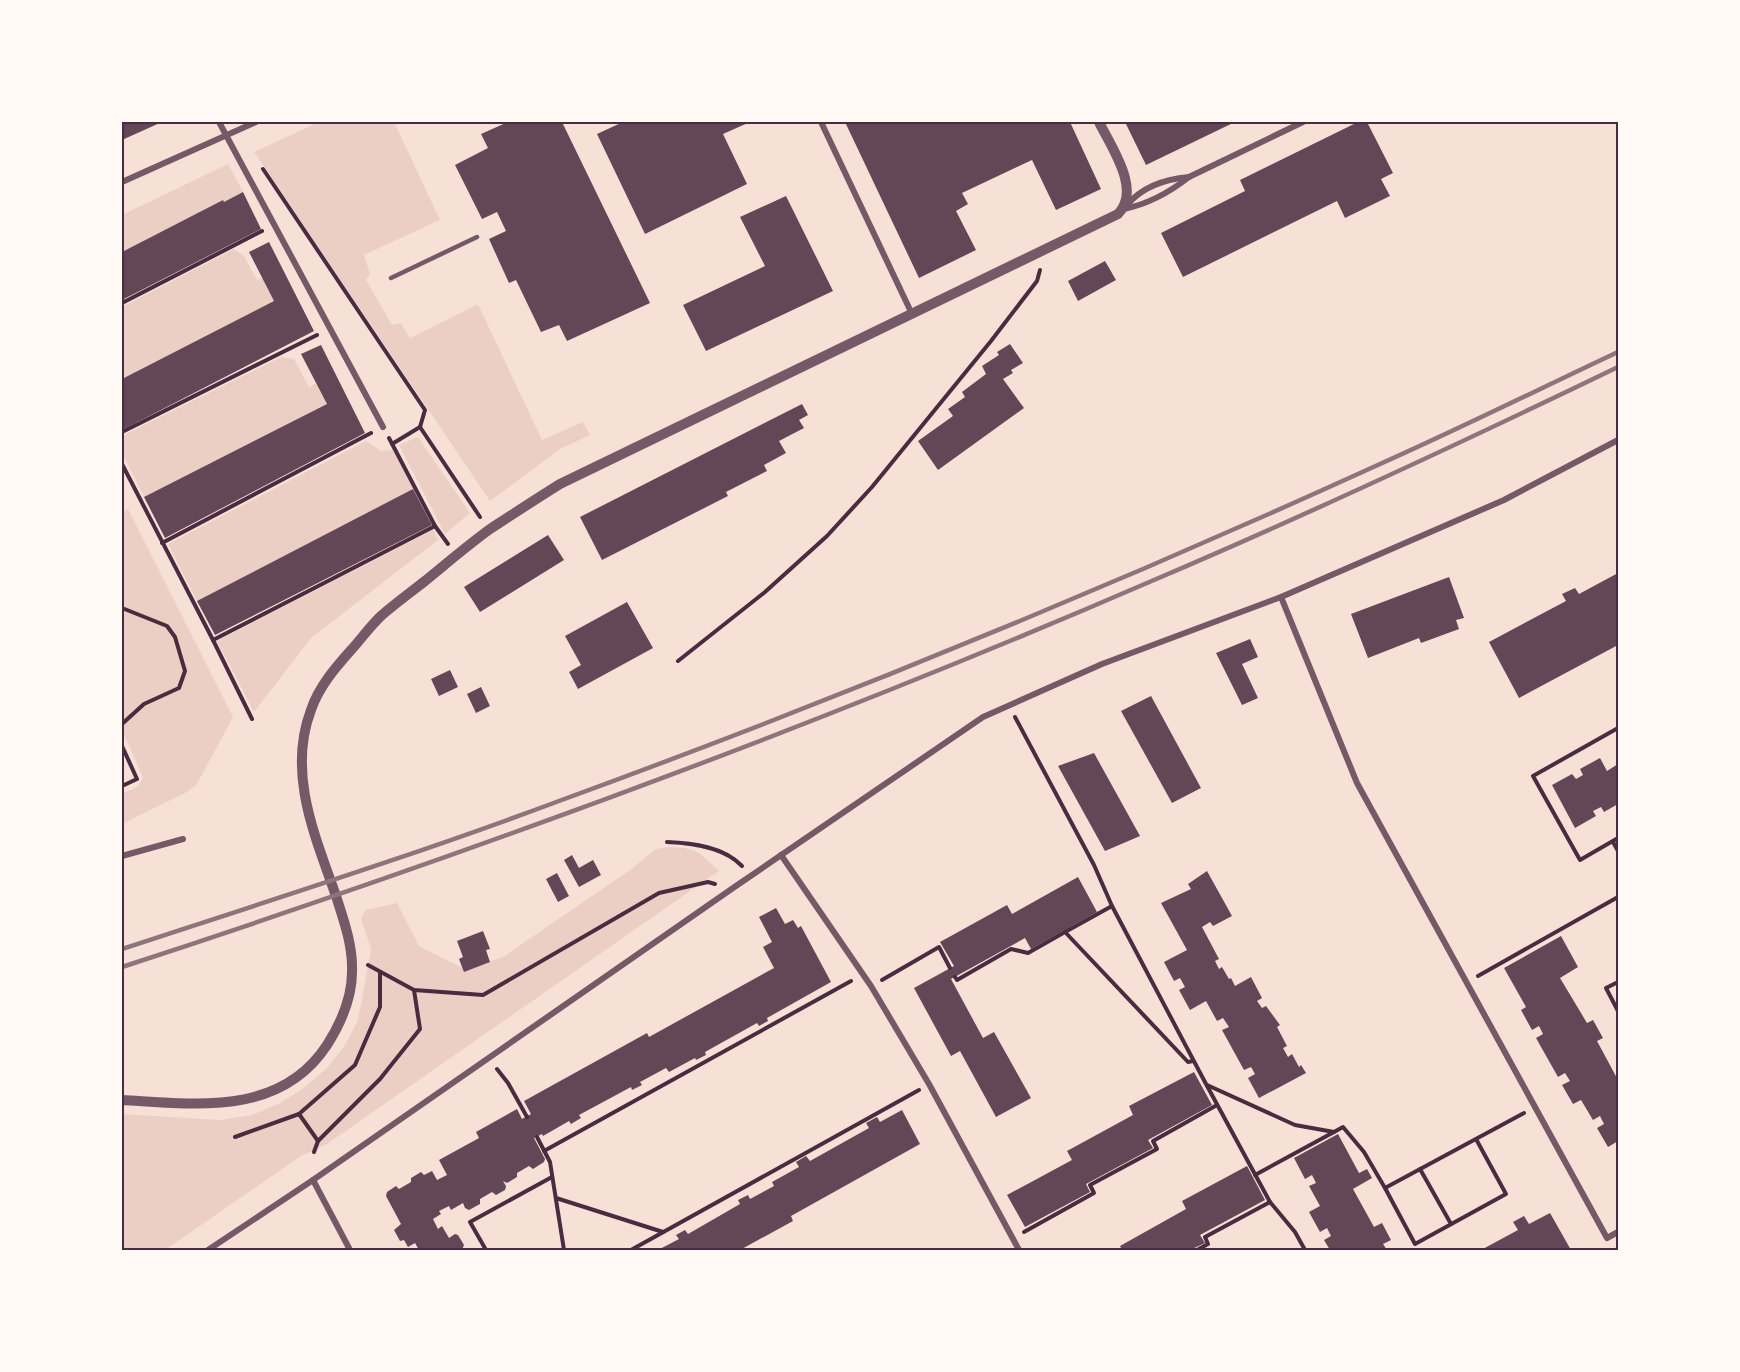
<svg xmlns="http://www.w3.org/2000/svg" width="1740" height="1372" font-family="Signika,sans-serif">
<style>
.green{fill:#ebcfc5}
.building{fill:#644757}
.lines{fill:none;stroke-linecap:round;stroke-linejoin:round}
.path{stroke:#4a2c40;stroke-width:4}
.service{stroke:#755966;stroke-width:4.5}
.minor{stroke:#755966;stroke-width:6}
.tertiary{stroke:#755966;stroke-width:10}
.rail{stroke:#8f747c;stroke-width:4.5}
.neatline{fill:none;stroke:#4a2c40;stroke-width:2}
</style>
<rect width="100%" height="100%" fill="#f7e1d7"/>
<g class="green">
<path d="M319 122H394L440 220 364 255 370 274 366 280 392 325 401 323 410 338 478 304 542 440 583 422 590 435 560 449 490 501 254 152Z"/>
<path d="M228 164 243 192 224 202 223 200 122 252V215Z"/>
<path d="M234 249 244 256 257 280 263 278 274 301 122 379V307Z"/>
<path d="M281 357 294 359 309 387 316 383 327 404 144 497 122 453V436Z"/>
<path d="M418 437 470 513 445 534 399 445Z"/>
<path d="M366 441 381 451 393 450 413 489 197 601 168 544Z"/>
<path d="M128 509 233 717 197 784 187 792 122 824V794L137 787 143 778 122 730V513Z"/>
<path d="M433 530 438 540 311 638 254 712 217 641Z"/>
<path d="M668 847C697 848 698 851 719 871L327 1144 301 1156 165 1250H122V1114L220 1120 252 1115 280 1103 301 1090 327 1068 345 1045 358 1020 371 949 361 918 366 910 397 903 419 946 461 967 470 968 503 957 630 870 656 849Z"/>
</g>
<g class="building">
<path d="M122 122H162L122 140Z"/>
<path d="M508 122H562L650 303 567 341 559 325 541 332 516 280 509 283 489 239 506 231 497 212 482 219 455 165 488 148 481 134Z"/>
<path d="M623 122H750L723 134 747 184 645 234 597 134Z"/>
<path d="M845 122H1070L1101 189 1056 210 1032 160 962 193 968 204 956 211 976 250 919 278Z"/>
<path d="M1125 122H1235L1146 165Z"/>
<path d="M1358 122H1367L1393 173 1381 179 1390 196 1345 218 1337 201 1183 277 1161 233 1245 191 1240 180Z"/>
<path d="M243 192 261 229 122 300V252L223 200 224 202Z"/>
<path d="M786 196 833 291 706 351 683 305 765 266 740 217Z"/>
<path d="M269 242 314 331 122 430V379L274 301 249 252Z"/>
<path d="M1105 261 1116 280 1078 301 1068 281Z"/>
<path d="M1010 344 1023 363 1011 370 1013 373 1003 379 1024 408 938 470 918 441 953 416 948 409 965 397 962 392 986 374 982 366 999 355 997 352Z"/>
<path d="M321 345 365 433 165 538 144 497 327 404 301 354Z"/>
<path d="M802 404 808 415 799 420 804 428 779 441 786 453 764 465 767 471 726 492 728 496 602 560 580 517Z"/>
<path d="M413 489 432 525 215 635 197 601Z"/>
<path d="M548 535 564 560 480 612 464 587Z"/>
<path d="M1618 573V645L1519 698 1489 642 1566 601 1562 594 1575 588 1579 594Z"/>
<path d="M1449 577 1464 618 1456 620 1459 629 1421 643 1419 638 1368 658 1351 614Z"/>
<path d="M627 602 653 648 578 689 569 672 581 665 565 636Z"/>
<path d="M1250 639 1258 657 1242 664 1258 698 1242 705 1216 653Z"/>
<path d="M450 670 458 687 439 696 431 679Z"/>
<path d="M481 687 490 706 476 713 467 694Z"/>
<path d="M1151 696 1201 788 1172 803 1121 711Z"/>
<path d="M1094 753 1140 836 1105 851 1058 766Z"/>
<path d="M1600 758 1607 771 1618 764V804L1604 812 1601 807 1593 811 1596 816 1575 828 1552 785 1572 774 1576 779 1583 775 1580 769Z"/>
<path d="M572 855 579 868 593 860 601 875 579 887 564 860Z"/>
<path d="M1207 871 1232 916 1213 926 1210 922 1202 927 1219 959 1215 961 1219 969 1222 967 1229 979 1231 978 1235 986 1251 977 1262 998 1257 1001 1262 1008 1266 1006 1280 1025 1277 1027 1287 1046 1283 1048 1288 1057 1292 1054 1299 1067 1301 1065 1306 1073 1259 1098 1248 1078 1255 1074 1251 1067 1244 1070 1222 1030 1229 1027 1223 1018 1217 1021 1206 1001 1190 1010 1179 990 1185 987 1180 978 1174 981 1164 962 1187 950 1161 903 1191 889 1188 884Z"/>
<path d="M557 873 569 896 558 902 546 879Z"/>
<path d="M1078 877 1097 912 1031 949 1025 938 951 979 983 1038 994 1032 1031 1098 996 1117 960 1051 951 1056 914 988 954 966 940 942 1007 905 1012 914Z"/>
<path d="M776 908 785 924 793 920 798 928 801 926 831 982 767 1018 768 1021 759 1026 757 1023 705 1052 706 1055 696 1060 695 1058 669 1072 666 1068 640 1082 642 1085 632 1090 631 1087 579 1115 581 1118 571 1124 569 1121 543 1136 542 1134 534 1138 545 1159 544 1162 533 1169 529 1166 517 1173V1177L507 1183 503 1181 506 1186 505 1190 496 1195 492 1192 480 1199V1204L469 1210 465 1208 463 1203 451 1210 449 1206 439 1211 441 1214 433 1219 438 1229 442 1226 449 1238 455 1234 458 1235 464 1245 462 1250H419L415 1243 408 1247 404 1240 400 1241 394 1230 401 1224 386 1196 387 1192 396 1186 399 1189 411 1182V1178L421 1172 424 1175 432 1171 437 1180 447 1175 439 1160 479 1138 476 1132 517 1109 522 1119 531 1114 524 1101 647 1033 649 1037 774 968 763 947 772 942 759 917Z"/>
<path d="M483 931 490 949 486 950 490 962 464 972 459 959 463 957 457 941Z"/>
<path d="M1561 936 1578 967 1560 978 1587 1023 1593 1020 1603 1038 1597 1041 1618 1080V1141L1608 1147 1597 1128 1604 1124 1600 1116 1593 1120 1581 1100 1573 1104 1562 1085 1570 1081 1565 1073 1558 1077 1536 1038 1543 1034 1539 1026 1532 1030 1521 1010 1526 1007 1504 968Z"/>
<path d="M1194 1072 1212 1105 1148 1140 1153 1148 1086 1184 1090 1192 1025 1227 1007 1195 1072 1160 1067 1151 1133 1115 1129 1106Z"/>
<path d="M902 1110 920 1144 791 1216 793 1221 740 1250H658L679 1239 676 1235 685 1230 688 1234 740 1204 738 1200 748 1195 750 1199 774 1186 772 1182 799 1167 796 1162 806 1156 810 1161 869 1128 866 1123 877 1117 880 1122Z"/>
<path d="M1338 1134 1359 1173 1367 1169 1372 1178 1353 1189 1374 1227 1382 1223 1391 1240 1383 1244 1387 1250H1330L1324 1240 1331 1236 1327 1228 1320 1232 1309 1212 1320 1206 1309 1186 1316 1183 1312 1175 1305 1179 1294 1158Z"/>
<path d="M1247 1166 1265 1200 1200 1235 1205 1243 1190 1250H1122L1120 1246 1186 1209 1182 1201Z"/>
<path d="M1550 1213 1571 1250H1481L1518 1230 1513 1222 1524 1216 1529 1224Z"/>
</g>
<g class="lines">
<g class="path">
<path d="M263 169 425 410 420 427"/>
<path d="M122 303 262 231"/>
<path d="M122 432 317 335"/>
<path d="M389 438 435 526 448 544"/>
<path d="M392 444 420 427 480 517"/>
<path d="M122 464 213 640 252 719"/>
<path d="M162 543 371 433"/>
<path d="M122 608 167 626 175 637 185 671 179 688 144 704 122 724"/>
<path d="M213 640 435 526"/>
<path d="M678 661 765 592 827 536 872 487 991 341 1037 281 1040 270"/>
<path d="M1015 717 1094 865 1112 906 1206 1084 1270 1202 1295 1232 1305 1250"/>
<path d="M1618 728 1533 776 1580 860 1618 838"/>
<path d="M122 746 137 779 122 786"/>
<path d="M667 842C693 843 724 847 742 866"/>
<path d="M1613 842 1618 851"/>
<path d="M1065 932 1112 906"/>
<path d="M368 965 414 990 483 995 659 893 708 882 715 884"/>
<path d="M1478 976 1618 897"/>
<path d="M955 977 957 980 1011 949 1028 953 1065 932 1188 1062 1193 1061"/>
<path d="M882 980 939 947 950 968"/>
<path d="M1618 982 1606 988 1618 1011"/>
<path d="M497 1069 508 1083 527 1117"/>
<path d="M1207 1085 1295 1125 1334 1132 1343 1127 1364 1152 1385 1188 1524 1113"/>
<path d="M299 1114 318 1141"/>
<path d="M235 1137 299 1114 355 1065 380 1007V972"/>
<path d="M537 1137 550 1162 564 1250"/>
<path d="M544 1151 851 981"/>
<path d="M314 1152 318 1141 380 1079 420 1029 414 990"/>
<path d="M1420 1169 1451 1224"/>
<path d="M1255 1175 1334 1132"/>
<path d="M1385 1188 1415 1244 1506 1194 1476 1139"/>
<path d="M556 1198 663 1232"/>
<path d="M1024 1232 1094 1193 1090 1185 1157 1149 1153 1141 1217 1105"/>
<path d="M486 1250 470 1222 552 1177"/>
<path d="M631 1250 919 1090"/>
<path d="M1197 1250 1208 1244 1205 1237 1270 1202"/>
</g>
<path class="service" d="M391 278 477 237"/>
<g class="minor">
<path d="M219 122 383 427"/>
<path d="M821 122 912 314"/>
<path d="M122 182 256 122"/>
<path d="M1127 205C1142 187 1166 179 1189 177"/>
<path d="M1124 209C1148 204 1170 192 1189 177L1303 122"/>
<path d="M1281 597 1357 783 1607 1238 1618 1232"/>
<path d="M781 855 871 986 929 1084 1019 1250"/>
<path d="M122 856 183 839"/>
<path d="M313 1180 350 1250"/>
<path d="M208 1250 313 1180 733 888 983 717 1102 664 1281 597 1504 500 1618 440"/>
</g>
<path class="tertiary" d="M122 1100C195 1104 280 1117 327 1045 341 1023 352 999 352 972 353 946 344 921 336 896 315 836 287 773 311 710 319 686 336 667 352 649 362 638 371 625 382 615 396 603 411 592 425 581 447 563 468 545 490 529 513 514 536 499 560 484L1118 214C1142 190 1111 147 1099 122"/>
<g class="rail">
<path d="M122 949C268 901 415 855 559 801 833 701 1103 590 1369 469 1453 432 1535 391 1618 352"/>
<path d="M122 967C471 853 817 726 1154 580 1311 513 1465 441 1618 367"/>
</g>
</g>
<rect width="1740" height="1372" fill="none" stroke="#fffaf5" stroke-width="246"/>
<rect x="123" y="123" width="1494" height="1126" class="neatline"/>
</svg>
